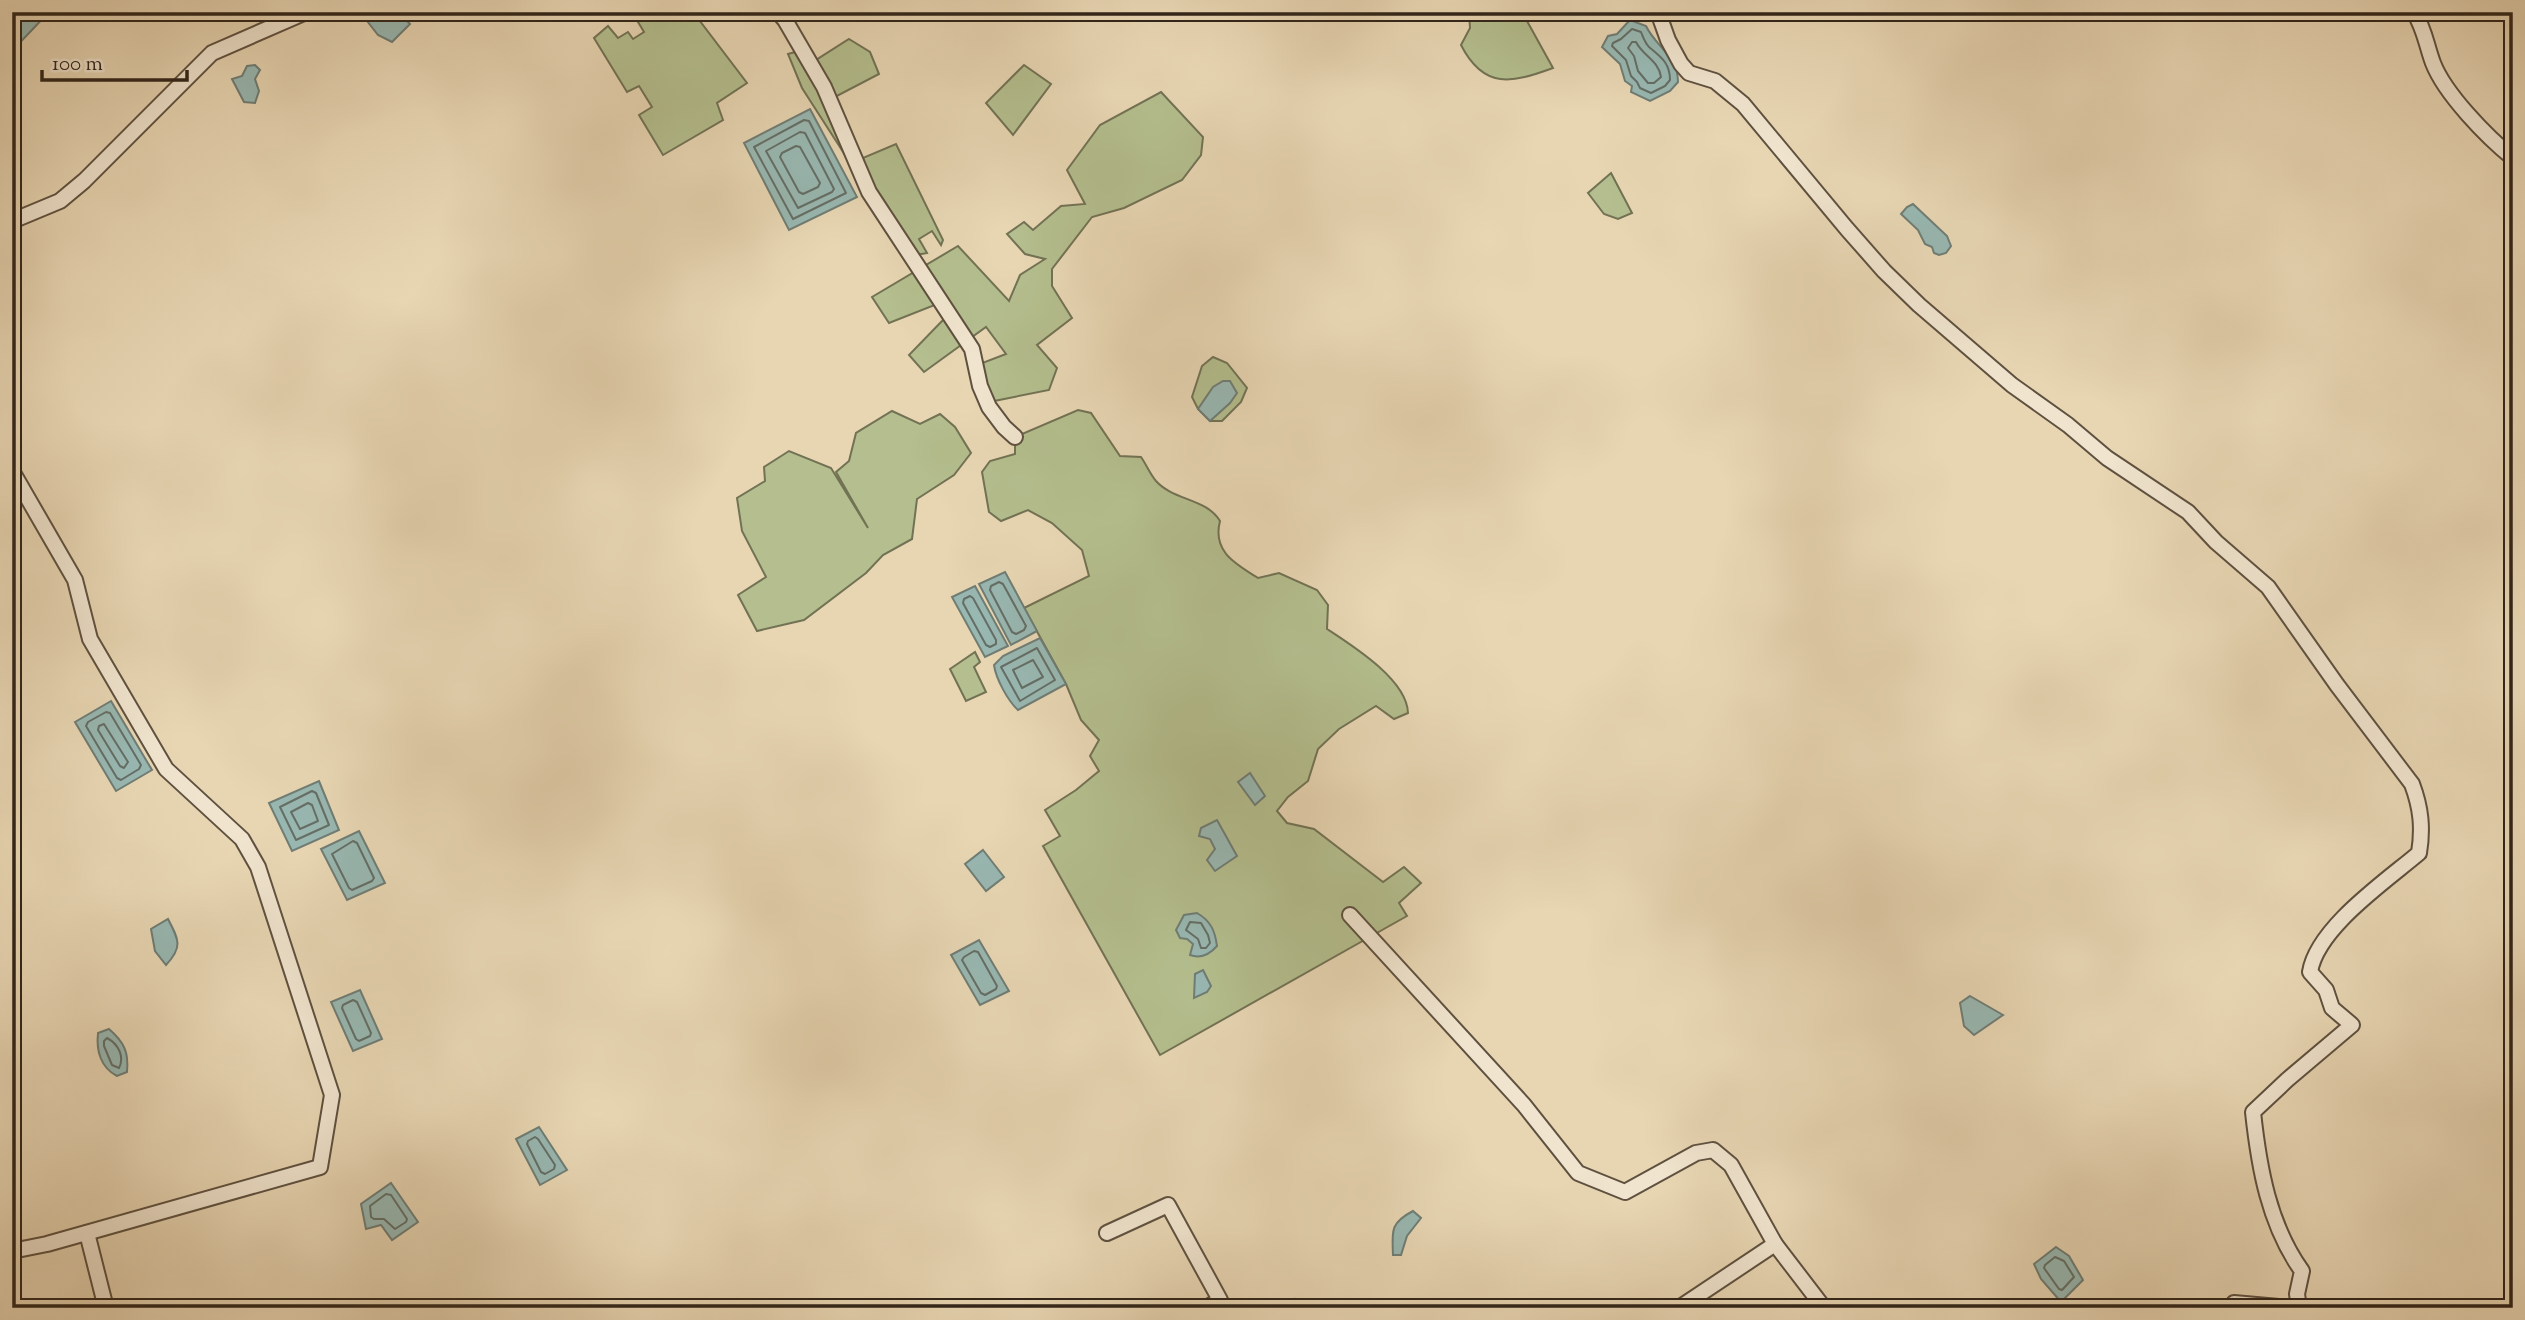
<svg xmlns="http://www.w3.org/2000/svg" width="2525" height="1320" font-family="'Sorts Mill Goudy',serif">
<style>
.green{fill:#b4be8e;stroke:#727254;stroke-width:2}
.water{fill:#98b8b2;stroke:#6f7d75;stroke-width:2}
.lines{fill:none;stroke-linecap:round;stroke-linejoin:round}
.shore{stroke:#646e66;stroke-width:2}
.stream{stroke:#6f7d75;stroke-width:2.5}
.minor-casing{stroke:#5f5140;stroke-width:18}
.minor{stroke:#f0e4ce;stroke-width:14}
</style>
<rect width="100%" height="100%" fill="#e8d6b3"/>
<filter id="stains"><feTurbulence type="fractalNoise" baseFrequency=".00286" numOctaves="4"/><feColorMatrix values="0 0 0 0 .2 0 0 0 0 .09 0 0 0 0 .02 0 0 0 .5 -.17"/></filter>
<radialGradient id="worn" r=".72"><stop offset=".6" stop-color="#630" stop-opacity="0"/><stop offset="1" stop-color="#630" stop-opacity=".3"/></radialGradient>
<g class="green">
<path d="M632 12H693L747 83 717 103 723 120 663 155 639 115 652 107 639 86 627 92 594 38 608 26 618 38 628 32 633 39 644 32Z"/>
<path d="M1469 12H1522L1553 68C1512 83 1484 90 1461 45L1470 28Z"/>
<path d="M849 39 870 52 879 74 829 100 856 161 896 144 943 240 941 245 932 231 919 239 927 253 910 256 802 88 788 54 803 50 811 63Z"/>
<path d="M1024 65 1051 84 1013 135 986 103Z"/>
<path d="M1161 92 1203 137 1201 155 1182 180 1124 208 1092 217 1052 269V286L1072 318 1037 345 1057 368 1049 390 989 402 977 365 1006 354 986 327 924 372 909 355 944 319 937 304 889 323 872 297 958 246 1009 301 1020 275 1045 259 1025 254 1007 234 1024 222 1033 230 1061 206 1085 204 1067 170 1100 125Z"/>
<path d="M1611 173 1632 213 1618 219 1604 214 1588 193Z"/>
<path d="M1213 357 1227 363 1247 388 1241 402 1222 421H1210L1198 409 1192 397 1202 366Z"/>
<path d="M1078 410 1091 413 1120 456 1141 457C1146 464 1150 474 1156 481 1174 501 1206 498 1220 521 1212 552 1236 564 1258 578L1279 573 1317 590 1328 605 1327 629C1353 646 1407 680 1408 713L1394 719 1376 706 1339 729 1318 749 1308 781 1288 797 1277 811 1287 823 1314 829 1383 882 1404 867 1421 883 1399 903 1407 916 1160 1055 1043 846 1060 836 1045 810 1076 790 1099 771 1090 756 1099 740 1081 720 1066 684 1024 608 1089 576 1082 550 1052 523 1028 510 1001 521 989 512 982 472 990 461 1015 454V437Z"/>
<path d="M892 411 920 424 940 414 955 427 971 453 954 475 917 499 912 539 883 555 866 573 804 620 757 631 738 595 766 577 742 531 737 498 765 481 764 467 789 451 831 468 868 528 836 472 849 461 856 433Z"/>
<path d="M975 652 980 662 974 667 986 692 966 701 950 669Z"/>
</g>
<g class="water">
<path d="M12 12H49L12 51Z"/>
<path d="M368 12H398L410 24 392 42 378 35 364 17Z"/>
<path d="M1630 20 1646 26C1656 47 1678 56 1678 82L1670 91 1650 101 1631 92 1632 86 1625 81 1620 64 1602 47 1608 36 1617 34Z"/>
<path d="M255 65 260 70 255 79 259 91 255 103 244 102 232 79 242 76 247 66Z"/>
<path d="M810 109 857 197 789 230 744 143Z"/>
<path d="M1913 204 1947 236 1951 246 1946 253 1939 255 1934 253 1932 247 1925 244 1918 230 1901 214 1907 207Z"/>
<path d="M1223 381H1230L1237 393 1230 403 1210 421 1198 409 1213 387Z"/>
<path d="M1005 572 1037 631 1011 645 979 584Z"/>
<path d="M975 586 1008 646 985 657 952 597Z"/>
<path d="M1040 638 1066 684 1018 710C1008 701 996 679 994 665L1003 656Z"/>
<path d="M111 701 152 770 116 791 75 722Z"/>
<path d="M1250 773 1265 796 1255 805 1238 782Z"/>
<path d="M319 781 339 830 292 851 269 803Z"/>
<path d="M1217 820 1237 856 1215 871 1207 860 1215 849 1210 839 1199 836 1201 828Z"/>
<path d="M359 831 385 883 347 900 321 849Z"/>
<path d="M983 850 1004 877 986 891 965 864Z"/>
<path d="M1197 913C1211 921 1215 931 1217 946 1210 954 1201 959 1190 955L1193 944 1187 939 1180 938 1176 930 1184 915Z"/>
<path d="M168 919C179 940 183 947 166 965L155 951 151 929Z"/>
<path d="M979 940 1009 991 980 1005 951 955Z"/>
<path d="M1203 970 1211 986 1207 992 1194 998 1195 974Z"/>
<path d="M360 990 382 1039 353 1051 331 1002Z"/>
<path d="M1970 996 2003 1015 1974 1035 1964 1026 1960 1003Z"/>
<path d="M109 1029C124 1042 129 1052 127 1072L117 1076C101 1068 96 1051 98 1033Z"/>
<path d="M539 1127 567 1170 540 1185 516 1139Z"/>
<path d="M391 1183 418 1222 392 1240 381 1225 366 1229 361 1204Z"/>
<path d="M1413 1211 1421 1218 1407 1236 1401 1255H1393C1392 1231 1390 1223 1413 1211Z"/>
<path d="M2056 1247 2069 1256 2083 1280 2061 1302 2041 1279 2034 1264Z"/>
</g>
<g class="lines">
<g class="shore">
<path d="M1632 29 1641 32C1643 37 1645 43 1649 47 1661 57 1670 63 1670 80L1665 86 1651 93 1640 88 1637 82 1631 76 1626 60 1612 46 1613 43 1621 39Z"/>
<path d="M1632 42H1636C1643 56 1659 61 1661 77L1654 83H1648L1638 71 1634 56 1628 48Z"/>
<path d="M804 120 809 121 846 193 793 219 754 147Z"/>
<path d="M800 132 805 133 834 189 832 192 798 208 766 151Z"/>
<path d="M796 146 800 147 820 183 818 187 803 194 799 192 780 157 782 153Z"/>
<path d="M999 582 1003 584 1026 626 1024 630 1016 634 1012 632 990 590 991 586Z"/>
<path d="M970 596 973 598 996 640V644L990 647 986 645 963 603 964 599Z"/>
<path d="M1037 648 1055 680 1020 701 1001 667Z"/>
<path d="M1033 660 1043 677 1022 688 1013 670Z"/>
<path d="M106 712 110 713 141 765 139 769 121 780 117 778 86 726 88 722Z"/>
<path d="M104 724 128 762 124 768 120 766 98 730 99 726Z"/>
<path d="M312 791 316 793 329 825 296 840 280 807Z"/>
<path d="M308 803 312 805 318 821 300 829 291 812Z"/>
<path d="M353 841 357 843 374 878 372 881 352 890 349 888 332 854Z"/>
<path d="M1190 922 1201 923 1208 935 1210 943 1206 948H1201L1198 939 1186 930Z"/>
<path d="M974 951 978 952 997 986 996 989 985 995 981 993 962 960 964 957Z"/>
<path d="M353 1000 357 1002 371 1033 370 1036 359 1041 356 1039 342 1008 343 1005Z"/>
<path d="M107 1038C118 1044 125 1056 119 1068L112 1065 104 1046V1041Z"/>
<path d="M535 1137 538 1139 555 1165 554 1169 545 1174 541 1172 527 1144 528 1141Z"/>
<path d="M386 1194 391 1195 407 1219 406 1222 395 1229 384 1219H374L371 1217 370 1206Z"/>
<path d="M2055 1257 2064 1261 2074 1277 2062 1290 2059 1289 2044 1268 2045 1265Z"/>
</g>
<path class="stream" d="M1291 1308 1295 1299"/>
<g class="minor-casing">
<g id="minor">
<path d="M778 12 785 20 824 87 869 192 972 349 980 386 989 407 1004 427 1015 437"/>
<path d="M1658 12 1668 40 1681 64 1689 73 1715 81 1743 104 1847 229 1884 271 1919 305 2012 385 2068 425 2107 458 2188 512 2216 542 2268 587 2337 685 2412 784C2421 808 2423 828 2419 853 2386 881 2317 928 2310 972L2326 990 2332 1008 2352 1025 2287 1080 2253 1112C2259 1168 2269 1225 2302 1271L2297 1294 2299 1308"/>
<path d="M2414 12C2425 30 2426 44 2433 63 2445 94 2487 137 2513 158"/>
<path d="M12 221 60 201 84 181 212 53 306 12"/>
<path d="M12 471 75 580 90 639 166 769 242 839 258 867 332 1095 320 1167 47 1244 12 1251"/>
<path d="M1350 915 1524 1105 1578 1173 1625 1192 1696 1153 1713 1150 1731 1165 1775 1244 1824 1308"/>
<path d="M87 1233 106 1308"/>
<path d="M1107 1233 1168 1205 1220 1300 1206 1308"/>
<path d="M2234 1303 2291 1308"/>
<path d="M1679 1308 1775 1244"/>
</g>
</g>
<use href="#minor" class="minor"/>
</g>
<rect width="2525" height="1320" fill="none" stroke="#e8d6b3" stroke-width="42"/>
<rect x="14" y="14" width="2497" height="1292" fill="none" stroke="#31251a" stroke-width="3.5"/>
<rect x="21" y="21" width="2483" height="1278" fill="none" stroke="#31251a" stroke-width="2"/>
<path d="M42 70v10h145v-10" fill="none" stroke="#31251a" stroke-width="3.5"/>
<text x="52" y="70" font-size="21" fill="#31251a" stroke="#f0e4ce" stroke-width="5" paint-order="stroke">100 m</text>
<rect width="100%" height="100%" filter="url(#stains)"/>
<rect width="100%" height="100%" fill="url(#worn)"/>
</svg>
